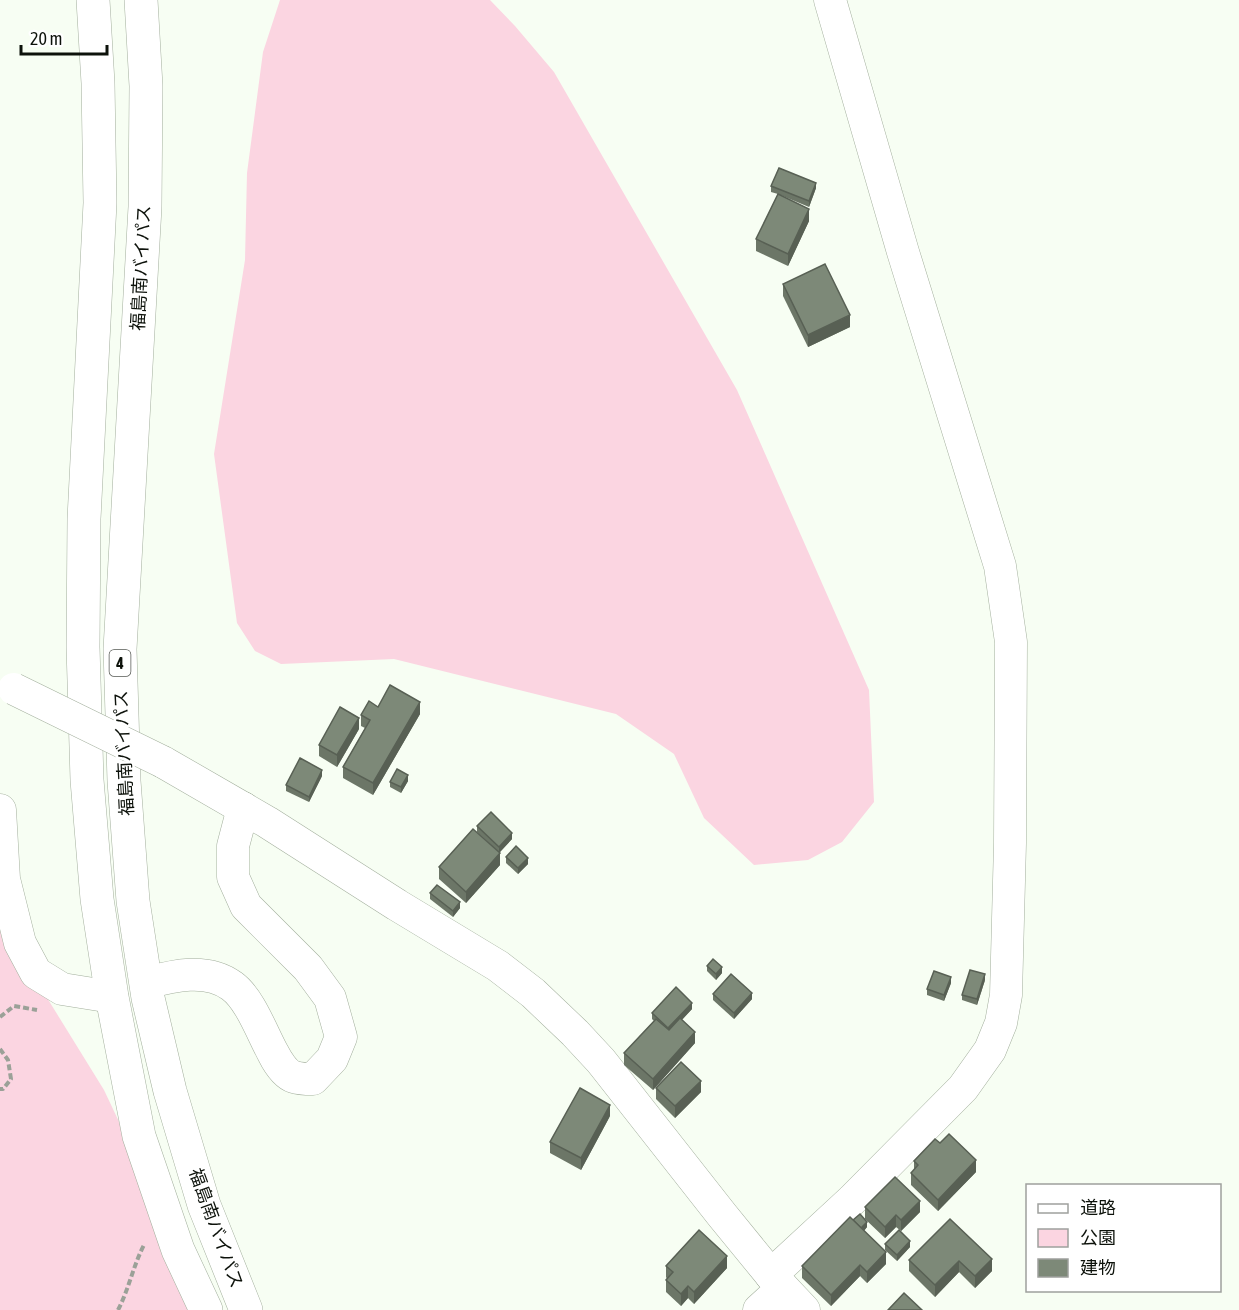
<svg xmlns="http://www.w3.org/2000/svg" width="1239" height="1310" font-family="'Asap Condensed','Noto Sans JP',sans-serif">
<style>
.green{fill:#fbd5e1}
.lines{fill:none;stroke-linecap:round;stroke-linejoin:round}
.street-casing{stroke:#a3af9d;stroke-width:33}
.highway-casing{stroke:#a3af9d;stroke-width:34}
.path{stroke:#9ba198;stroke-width:4;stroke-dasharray:6 3;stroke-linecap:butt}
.street{stroke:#fff;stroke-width:32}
.highway{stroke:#fff;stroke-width:33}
.street-bridge-casing{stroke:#a3af9d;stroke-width:33;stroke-linecap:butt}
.street-bridge{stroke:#fff;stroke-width:32}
.wall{fill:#6c7667}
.shaded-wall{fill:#586054}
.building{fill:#7d8978;stroke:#586054;stroke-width:1.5}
.labels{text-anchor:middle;stroke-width:5;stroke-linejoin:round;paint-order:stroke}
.shield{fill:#fff;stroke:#565954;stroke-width:1.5}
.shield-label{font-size:16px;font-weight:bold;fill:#0d120b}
.street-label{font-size:18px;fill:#0d120b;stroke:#fff}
</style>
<rect width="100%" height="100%" fill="#f7fef3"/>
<g class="green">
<path d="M280 0H490L515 26 554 72 737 390 869 690 874 802 842 842 808 860 754 865 704 818 674 754 616 714 394 659 281 664 255 651 237 623 214 454 245 260 247 173 263 52Z"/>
<path d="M0 876 15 946 104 1090 208 1310H0Z"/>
</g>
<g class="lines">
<g class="street-casing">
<g id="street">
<path d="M163 762 267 822 397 905 498 966 533 993 575 1033 601 1061 722 1215 771 1275 804 1310"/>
<path d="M0 810 4 879 20 943 36 973 62 989 112 997"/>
<path d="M146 983C172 976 207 967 232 986 250 999 262 1033 273 1053 277 1061 285 1074 294 1077 300 1079 307 1079 313 1079L332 1059 341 1037 330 998 308 968 246 906 233 877V846L243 808"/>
<path d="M771 1275 852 1200 963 1088 990 1050 1001 1023 1006 995 1010 843 1011 642 1000 566 903 252 830 0"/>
<path d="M759 1310 783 1288"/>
</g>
</g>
<g class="highway-casing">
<g id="highway">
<path d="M93 0 98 83 100 203 84 519 83 647 87 780 97 899 112 997 139 1136 178 1250 206 1310"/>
<path d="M141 0 146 86 145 207 120 649 124 781 133 901 148 998 170 1091 204 1205 246 1310"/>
</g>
</g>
<g class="path">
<path d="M0 1017 14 1006 37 1010"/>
<path d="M0 1049 8 1060 11 1079 3 1089H0"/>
<path d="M118 1310C129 1289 133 1266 144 1245"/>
</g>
<use href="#street" class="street"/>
<use href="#highway" class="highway"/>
<g class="street-bridge-casing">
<path id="street-bridge" d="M14 689 163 762"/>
</g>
<use href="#street-bridge" class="street-bridge"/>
</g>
<g class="wall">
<path d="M771 186 816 188 809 207 778 194 809 221 788 266 756 251V239L778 194 771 192Z"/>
<path d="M783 284 850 327 808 347 783 296Z"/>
<path d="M378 707 420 714 373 795 343 778V767L365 728 361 726V715Z"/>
<path d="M359 729 337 767 319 756V745Z"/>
<path d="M322 776 309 802 286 791V785Z"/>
<path d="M408 781 401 793 390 787V782Z"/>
<path d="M477 826 512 839 500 852V865L466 903 439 879V867L490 844 477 832Z"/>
<path d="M506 857 528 864 518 874 506 863Z"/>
<path d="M430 893 460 908 453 917 430 899Z"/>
<path d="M707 966 722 973 716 980 707 971Z"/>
<path d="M985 980 977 1005 962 1000V995Z"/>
<path d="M951 983 944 1001 927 995V989Z"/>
<path d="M713 994 752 999 734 1019 713 1000Z"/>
<path d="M692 1009 682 1020 695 1043 653 1090 624 1065V1053L654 1021 652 1019V1013Z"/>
<path d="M656 1088 701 1092 675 1118 656 1099Z"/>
<path d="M610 1116 581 1170 550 1153V1142Z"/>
<path d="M914 1161 976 1172 938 1211 911 1185V1173L914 1170Z"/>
<path d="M865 1207 920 1212 901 1231 896 1227 885 1238 865 1219Z"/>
<path d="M853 1220 867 1227 864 1231 886 1264 867 1283 860 1276 831 1306 802 1278V1266Z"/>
<path d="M885 1244 910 1247 897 1261 885 1250Z"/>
<path d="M992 1259V1271L975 1288 959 1272 935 1297 909 1271V1260Z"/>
<path d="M666 1266 727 1268 694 1304 688 1298 681 1306 666 1292V1280L667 1279 666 1277Z"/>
</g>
<g class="shaded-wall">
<path d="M816 183V188L809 207V201Z"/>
<path d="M809 209V221L788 266V254Z"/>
<path d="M850 315V327L808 347V335Z"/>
<path d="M420 702V714L373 795V783Z"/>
<path d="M359 718V729L337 767V755Z"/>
<path d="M322 770V776L309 802V797Z"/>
<path d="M408 775V781L401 793V787Z"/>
<path d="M512 833V839L499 853V847Z"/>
<path d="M500 853V865L466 903V892Z"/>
<path d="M528 858V864L518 874V868Z"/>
<path d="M460 902V908L453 917V911Z"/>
<path d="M722 967V973L716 980V974Z"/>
<path d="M985 974V980L977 1005V999Z"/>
<path d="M951 977V983L944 1001V995Z"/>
<path d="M752 993V999L734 1019V1013Z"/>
<path d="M692 1003V1009L668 1034V1028Z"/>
<path d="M695 1032V1043L653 1090V1079Z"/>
<path d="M701 1081V1092L675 1118V1106Z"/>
<path d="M610 1105V1116L581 1170V1158Z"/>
<path d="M976 1160V1172L938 1211V1200Z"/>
<path d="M920 1201V1212L901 1231V1220Z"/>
<path d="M896 1215V1227L885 1238V1227Z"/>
<path d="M867 1222V1227L861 1234V1228Z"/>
<path d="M910 1241V1247L897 1261V1255Z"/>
<path d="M886 1252V1264L867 1283V1272Z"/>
<path d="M727 1256V1268L694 1304V1292Z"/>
<path d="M992 1259V1271L975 1288V1276Z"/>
<path d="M959 1261V1272L935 1297V1285Z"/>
<path d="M860 1265V1276L831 1306V1295Z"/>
<path d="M688 1286V1298L681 1306V1294Z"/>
</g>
<g class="building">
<path d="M779 168 816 183 809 201 771 186Z"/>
<path d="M778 194 809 209 788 254 756 239Z"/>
<path d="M825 264 850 315 808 335 783 284Z"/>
<path d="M390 685 420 702 373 783 343 767 370 720 361 715 369 701 378 707Z"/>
<path d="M340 707 359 718 337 755 319 745Z"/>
<path d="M300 758 322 770 309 797 286 785Z"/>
<path d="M397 769 408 775 401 787 390 782Z"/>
<path d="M491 812 512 833 499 847 477 826Z"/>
<path d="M473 829 500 853 466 892 439 867Z"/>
<path d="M516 846 528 858 518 868 506 857Z"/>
<path d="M437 885 460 902 453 911 430 893Z"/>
<path d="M713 959 722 967 716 974 707 966Z"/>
<path d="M970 970 985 974 977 999 962 995Z"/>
<path d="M934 971 951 977 944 995 927 989Z"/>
<path d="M731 974 752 993 734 1013 713 994Z"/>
<path d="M676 987 692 1003 668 1028 652 1013Z"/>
<path d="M680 1018 695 1032 653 1079 624 1053 656 1019 669 1030Z"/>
<path d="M681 1062 701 1081 675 1106 656 1088Z"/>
<path d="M580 1088 610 1105 581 1158 550 1142Z"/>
<path d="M949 1134 976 1160 938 1200 911 1173 918 1165 914 1161 935 1139 940 1143Z"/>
<path d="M895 1177 920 1201 901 1220 896 1215 885 1227 865 1207Z"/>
<path d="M860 1214 867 1222 861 1228 853 1220Z"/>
<path d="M850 1217 886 1252 867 1272 860 1265 831 1295 802 1266Z"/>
<path d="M950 1219 992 1259 975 1276 959 1261 935 1285 909 1260Z"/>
<path d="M699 1230 727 1256 694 1292 688 1286 681 1294 666 1280 673 1272 666 1266Z"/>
<path d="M899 1230 910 1241 897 1255 885 1244Z"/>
<path d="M904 1293 922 1310H888Z"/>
</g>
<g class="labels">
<rect class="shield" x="109.5" y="650" width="21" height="26" rx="4.5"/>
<g class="shield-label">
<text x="120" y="669">4</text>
</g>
<g class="street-label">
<text transform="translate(141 268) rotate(-87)" y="6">福島南バイパス</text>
<text transform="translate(124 753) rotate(-93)" y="6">福島南バイパス</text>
<text transform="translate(216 1228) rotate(70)" y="6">福島南バイパス</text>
</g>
</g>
<rect x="1026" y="1184" width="195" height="108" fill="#ffffff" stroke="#9ea09d" stroke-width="1.5"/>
<rect x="1038" y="1204" width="30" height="9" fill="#ffffff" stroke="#9ea09d" stroke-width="1.5"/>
<text x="1080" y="1214" font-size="18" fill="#0d120b">道路</text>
<rect x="1038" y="1229" width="30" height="18" fill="#fbd5e1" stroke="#9ea09d" stroke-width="1.5"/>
<text x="1080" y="1244" font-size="18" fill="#0d120b">公園</text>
<rect x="1038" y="1259" width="30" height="18" fill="#7d8978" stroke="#9ea09d" stroke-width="1.5"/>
<text x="1080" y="1274" font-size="18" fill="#0d120b">建物</text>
<path d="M21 45v9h86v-9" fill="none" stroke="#0d120b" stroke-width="3"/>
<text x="30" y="45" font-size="18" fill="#0d120b" stroke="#ffffff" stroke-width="4.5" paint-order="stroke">20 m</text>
</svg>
